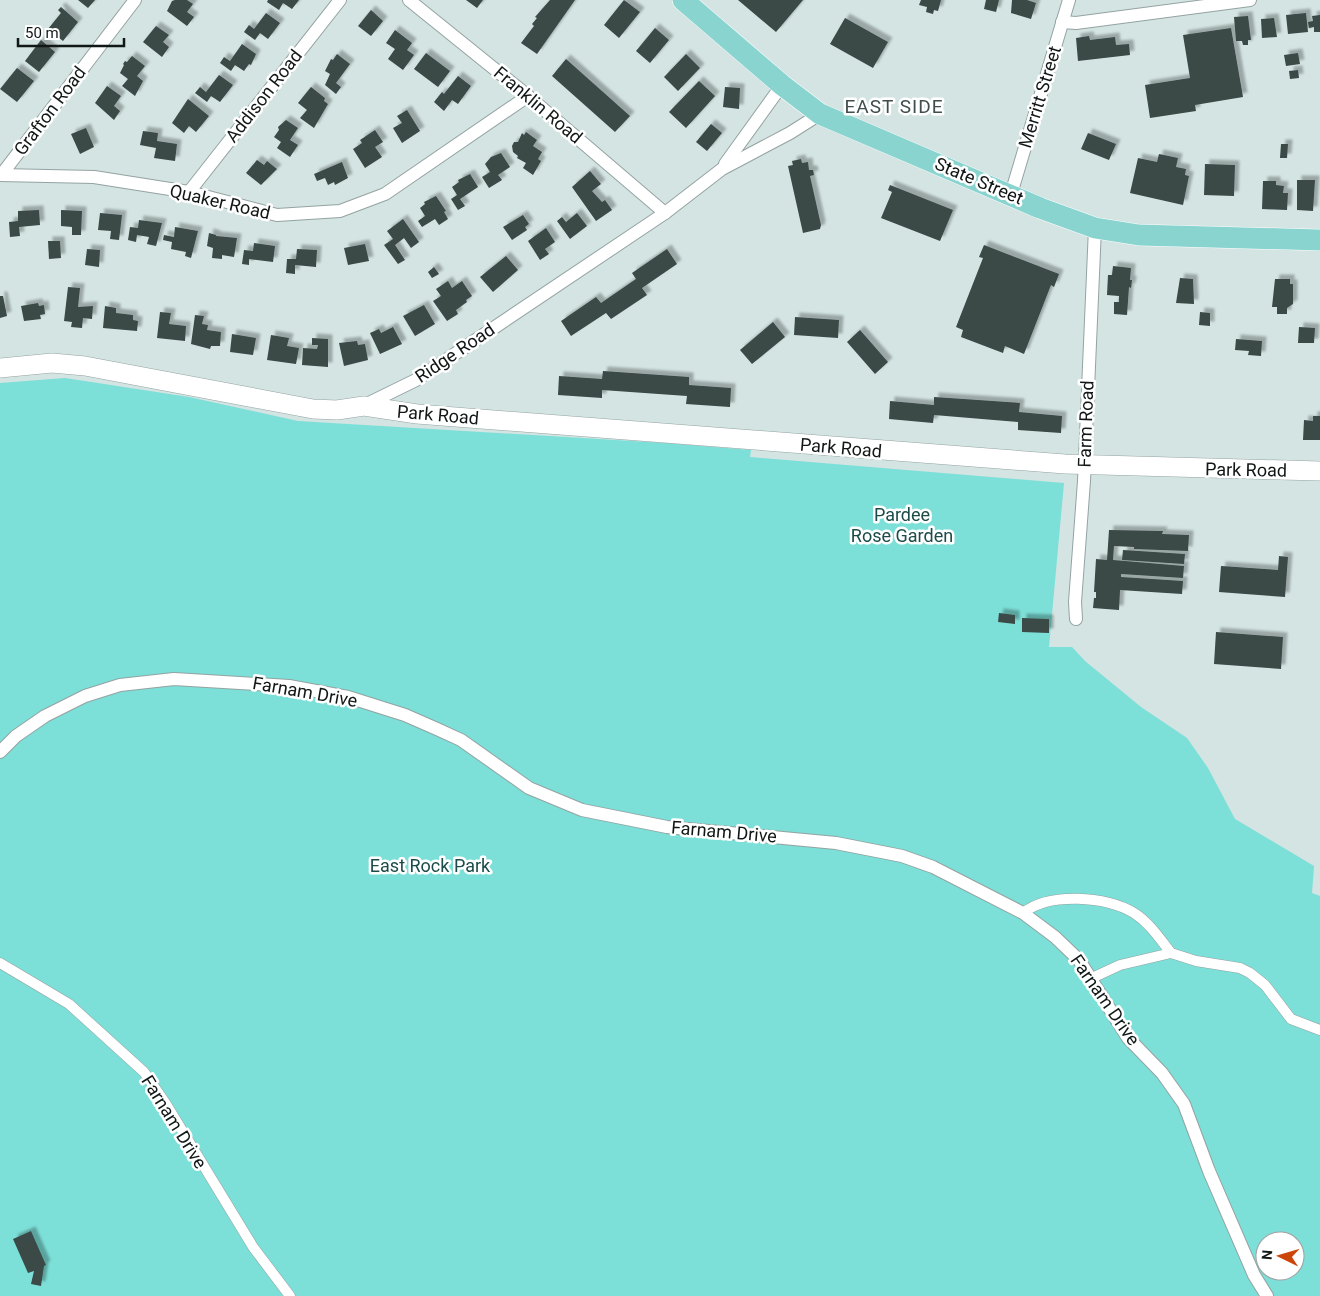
<svg xmlns="http://www.w3.org/2000/svg" width="1320" height="1296" font-family="Roboto,sans-serif">
<style>
.green{fill:#7cdfd8;fill-rule:evenodd}
.building{fill:#3a4846;filter:url(#shadow)}
.lines{fill:none;stroke-linecap:round;stroke-linejoin:round}
.pedestrian-casing{stroke:#94a3a2;stroke-width:11}
.minor-casing{stroke:#94a3a2;stroke-width:14}
.secondary-casing{stroke:#94a3a2;stroke-width:20}
.primary-casing{stroke:#fff;stroke-width:22}
.pedestrian{stroke:#fff;stroke-width:10}
.minor{stroke:#fff;stroke-width:12}
.secondary{stroke:#fff;stroke-width:19}
.primary{stroke:#8ad4d0;stroke-width:21}
.labels{text-anchor:middle;stroke-width:5;stroke-linejoin:round;paint-order:stroke}
.street-label{font-size:18px;fill:#111716;stroke:#fff}
.park-label{font-size:18px;fill:#1b4c49;stroke:#fff}
.neighbourhood-label{font-size:19px;letter-spacing:1px;fill:#404e4c;stroke:#fff}
</style>
<defs>
<filter id="shadow"><feDropShadow dx="4.5" dy="-4.5" stdDeviation="1" flood-color="#0004"/></filter>
</defs>
<rect width="100%" height="100%" fill="#d3e4e2"/>
<path class="green" d="M65 378 189 397 298 421 665 443 751 450 750 457 1064 483 1049 647H1072L1085 661 1141 707 1187 738 1208 768 1235 819 1314 866 1312 893 1320 896V1296H0V383ZM1265 1241H1295V1271H1265Z"/>
<g class="building">
<path d="M78 0H95L88 8Z"/>
<path d="M175 0H187L193 4 187 12 194 17 187 26 167 11 172 1Z"/>
<path d="M268 0H299L292 9 283 3 279 10 267 2Z"/>
<path d="M466 0H483L477 8Z"/>
<path d="M550 0H575L537 54 521 43 534 26 532 24 537 18 535 17Z"/>
<path d="M624 0 640 12 619 38 604 25Z"/>
<path d="M738 0H803L776 32Z"/>
<path d="M921 0H941L938 11 934 10 933 14 926 12 927 7 919 5Z"/>
<path d="M986 0H999L996 12 984 9Z"/>
<path d="M1012 0H1027L1036 3 1031 19 1011 13Z"/>
<path d="M61 7 78 22 63 41 48 29 61 13 58 10Z"/>
<path d="M371 10 383 21 371 36 358 26Z"/>
<path d="M266 13 280 23 268 39 260 33 255 40 244 32 249 25 254 29Z"/>
<path d="M1306 13 1308 32 1288 34 1286 15Z"/>
<path d="M1320 15V32H1314V27L1309 28 1308 22 1313 21 1312 16Z"/>
<path d="M1248 16 1251 40H1248V45H1243L1242 41H1236L1234 17Z"/>
<path d="M845 18 888 42 873 68 830 44Z"/>
<path d="M1274 18 1277 37 1262 38 1261 19Z"/>
<path d="M156 26 169 35 163 42 169 47 162 57 143 42Z"/>
<path d="M655 28 669 40 650 63 636 51Z"/>
<path d="M1231 28 1243 97 1195 105 1196 111 1150 118 1145 85 1190 78 1183 35Z"/>
<path d="M395 30 412 43 407 50 414 55 403 70 388 59 395 49 386 43Z"/>
<path d="M1089 36 1090 40 1115 37 1116 45 1129 44 1130 55 1078 61 1076 38Z"/>
<path d="M41 40 55 52 39 72 25 61Z"/>
<path d="M242 44 256 54 251 65 249 64 244 71 235 65 231 71 220 63 224 57 230 61Z"/>
<path d="M426 53 450 71 438 87 414 69Z"/>
<path d="M1298 53 1300 64 1286 66 1284 55Z"/>
<path d="M337 54 350 64 336 83 341 87 336 94 325 85 330 74 325 71 331 59 333 60Z"/>
<path d="M686 54 700 68 678 91 664 77Z"/>
<path d="M132 56 145 66 137 76 143 81 135 96 122 86 128 79 120 73 124 65 123 64 125 61 127 62Z"/>
<path d="M566 59 630 116 615 132 552 76Z"/>
<path d="M17 68 34 81 17 102 0 89Z"/>
<path d="M1298 70 1299 78 1290 79 1289 71Z"/>
<path d="M219 75 233 85 220 102 211 96 207 102 195 93 200 87 206 92Z"/>
<path d="M458 76 471 86 458 104 452 100 444 111 434 102 442 92 444 94Z"/>
<path d="M699 81 715 96 686 128 669 112Z"/>
<path d="M107 86 121 96 114 106 120 111 114 120 95 103Z"/>
<path d="M311 87 325 98 324 101 328 104 314 128 300 118 307 110 298 103Z"/>
<path d="M725 87 740 88 739 109 723 107Z"/>
<path d="M188 99 209 116 196 132 189 126 184 133 172 123Z"/>
<path d="M407 110 420 131 402 143 393 128 402 123 397 116Z"/>
<path d="M286 120 298 128 290 140 298 145 290 157 277 148 281 142 274 137 279 130 278 127Z"/>
<path d="M711 124 722 133 707 151 696 142Z"/>
<path d="M86 128 94 147 80 154 71 134Z"/>
<path d="M375 130 383 142 375 147 382 157 365 168 353 149 362 143 360 140Z"/>
<path d="M143 131 158 133 157 141 177 144 175 161 154 158 156 148 140 145Z"/>
<path d="M526 132 537 140 533 146 542 152 538 159 541 161 533 175 523 168 526 163 517 158 518 156 513 152 512 146 514 142H518L522 133 524 135Z"/>
<path d="M1088 133 1116 144 1109 160 1081 149Z"/>
<path d="M1281 144H1288L1287 158H1280Z"/>
<path d="M501 153 510 167 498 175 502 180 489 188 482 177 490 172 485 164 491 157Z"/>
<path d="M1159 154 1178 158 1176 167 1186 169 1185 175 1189 176 1183 205 1130 193 1138 158 1157 162Z"/>
<path d="M801 159 802 163 808 162 809 170H813L814 175 810 176 821 225 820 229 803 233 788 166 793 165 792 161Z"/>
<path d="M257 160 264 165 267 161 277 169 261 185 246 173Z"/>
<path d="M342 162 348 178 335 185 334 182 328 185 325 178 317 181 314 174Z"/>
<path d="M1205 164 1235 165 1234 196 1204 195Z"/>
<path d="M590 171 601 184 592 191 602 202 605 200 612 210 596 221 572 187Z"/>
<path d="M470 174 478 187 460 199 465 206 458 210 451 199 457 195 452 187 459 182 458 180Z"/>
<path d="M1297 180H1315L1313 211 1297 210Z"/>
<path d="M1263 181H1276V185L1284 186 1283 193H1288L1287 210 1262 209Z"/>
<path d="M890 185 953 210 940 241 881 218 892 192 888 190Z"/>
<path d="M436 196 446 211 444 212 448 219 439 225 435 219 422 227 418 221 425 216 420 208 425 204 424 202Z"/>
<path d="M39 210 40 225 19 227 20 236 10 237 9 222 18 221V211Z"/>
<path d="M61 210 82 211 81 235H72V227L61 226Z"/>
<path d="M100 213 122 215 119 240 110 239 111 231 98 230Z"/>
<path d="M577 213 587 226 570 239 557 221 562 217 566 222Z"/>
<path d="M523 215 529 224 525 227 527 230 512 240 503 227Z"/>
<path d="M403 219 419 242 411 248 404 238 395 245 405 260 398 264 384 245 393 239 387 231Z"/>
<path d="M139 220 162 223 156 246 147 244 149 237 137 235 136 242 128 240 130 227 138 228Z"/>
<path d="M175 227 198 231 191 258 185 256 186 252 171 249 172 242 163 240 164 235 174 237Z"/>
<path d="M546 228 555 242 545 249 549 254 540 260 528 241Z"/>
<path d="M209 233 216 235V236L237 238 234 257 222 255V259L212 258 213 248 207 246Z"/>
<path d="M48 241H60L61 258 49 259Z"/>
<path d="M254 243 275 246 273 262 249 259V265L242 264 244 250 253 251Z"/>
<path d="M365 244 369 261 348 265 344 248Z"/>
<path d="M984 245 1059 274 1054 287 1051 285 1024 354 1005 346 1003 353 961 337 963 330 956 327 983 258 979 257Z"/>
<path d="M87 249 100 250 99 267 85 265Z"/>
<path d="M297 249 317 250 316 267 295 265V274L286 273 287 259H296Z"/>
<path d="M667 249 677 264 642 288 647 295 611 319 606 313 571 336 561 321 596 297 601 303 636 279 632 273Z"/>
<path d="M506 256 518 270 493 292 480 277Z"/>
<path d="M1113 266 1131 268 1130 280H1132L1131 288 1129 287 1127 315 1114 314V302H1119V296L1107 295 1108 275H1112Z"/>
<path d="M434 267 439 274 432 278 428 272Z"/>
<path d="M1180 278 1193 279 1194 304 1176 303Z"/>
<path d="M1275 279H1290V284H1293V304L1287 308V314H1277V307H1272Z"/>
<path d="M448 281 452 288 462 281 472 296 466 300 467 302 456 310 458 314 447 321 433 301 441 296 436 289Z"/>
<path d="M68 287 80 288 78 307 93 306 92 319 83 318 82 328 71 327 72 322 64 321Z"/>
<path d="M0 296H3L7 316 0 318Z"/>
<path d="M38 303 39 306 44 305 45 314 40 315 41 319 24 321 21 306Z"/>
<path d="M424 305 435 324 415 336 403 316Z"/>
<path d="M105 306 116 308V313L133 315V320L138 321 137 331 103 328Z"/>
<path d="M160 312 171 313 169 324 186 326 185 341 157 338Z"/>
<path d="M1200 312 1210 313V326L1199 325Z"/>
<path d="M195 315 204 316 202 324 208 325 207 330 221 332 220 346H211L210 349 191 344Z"/>
<path d="M795 317 839 320 838 338 794 335Z"/>
<path d="M773 322 785 337 752 364 740 350Z"/>
<path d="M393 327 402 344 380 354 370 333 379 329 381 333Z"/>
<path d="M1299 327 1315 328 1314 343H1298Z"/>
<path d="M860 330 888 362 875 374 847 342Z"/>
<path d="M232 334 256 338 253 355 230 352Z"/>
<path d="M271 335 289 338 287 346 299 348 296 364 267 360Z"/>
<path d="M312 338 328 339V367L302 365 303 348 317 349 318 345H312Z"/>
<path d="M1236 339 1262 341 1261 356 1248 355 1249 351 1235 350Z"/>
<path d="M357 341 358 345 365 344 368 360 344 366 339 343Z"/>
<path d="M603 371 689 377V385L731 388 730 407 686 404 687 396 602 390V398L558 395 559 376 602 379Z"/>
<path d="M934 397 1020 403 1019 412 1062 416 1061 433 1018 430V422L934 415 933 423 889 419 890 401 934 405Z"/>
<path d="M1313 416H1320V440H1303L1304 420 1313 421Z"/>
<path d="M1109 530 1163 531 1162 534 1189 535 1188 551 1134 549V547L1114 546 1113 560 1184 566 1183 578 1121 574V577L1183 581 1182 594 1120 590 1119 610 1093 608 1094 598H1096V592H1094L1096 559 1107 560Z"/>
<path d="M1123 550 1185 554 1184 564 1122 560Z"/>
<path d="M1279 556 1288 557 1285 597 1219 592 1221 566 1278 570Z"/>
<path d="M999 613 1015 615V624L998 622Z"/>
<path d="M1022 618 1049 619V633L1022 632Z"/>
<path d="M1216 632 1283 637 1281 669 1214 664Z"/>
<path d="M31 1231 46 1265 44 1266 41 1286 31 1284 34 1271 28 1273 13 1239Z"/>
</g>
<g class="lines">
<g class="pedestrian-casing">
<g id="pedestrian">
<path d="M1023 913C1049 892 1107 896 1134 913 1150 923 1160 939 1171 953"/>
<path d="M0 963 69 1004 144 1072 166 1104 253 1247 290 1296"/>
<path d="M1092 978 1120 965 1171 953 1196 961 1240 968 1250 973 1265 985 1291 1019 1320 1030"/>
</g>
</g>
<g class="minor-casing">
<g id="minor">
<path d="M409 0 528 96 665 213"/>
<path d="M1062 22 1076 23 1250 0"/>
<path d="M725 164 782 85"/>
<path d="M2 174 135 0"/>
<path d="M0 175 94 177 189 192 277 215 340 211 385 194 528 96"/>
<path d="M189 192 340 0"/>
<path d="M1011 194 1069 0"/>
<path d="M365 405 416 380 665 213 722 169 790 133 820 114"/>
<path d="M1076 619 1075 602 1084 481 1095 228"/>
<path d="M0 752 16 736 45 716 85 696 120 685 174 679 289 686 348 697 405 715 437 729 461 740 529 788 582 810 667 827 836 843 902 856 933 867 1023 913 1055 937 1079 960 1128 1038 1162 1073 1184 1104 1209 1171 1254 1275 1267 1296"/>
</g>
</g>
<g class="secondary-casing">
<path id="secondary" d="M0 368 52 363 85 366 313 409 337 410 364 406 417 414 1065 464 1320 471"/>
</g>
<g class="primary-casing">
<path id="primary" d="M683 0 782 85 820 114 1040 208 1095 228 1139 235 1320 240"/>
</g>
<use href="#pedestrian" class="pedestrian"/>
<use href="#minor" class="minor"/>
<use href="#secondary" class="secondary"/>
<use href="#primary" class="primary"/>
</g>
<g class="labels">
<g class="street-label">
<text transform="translate(264 96) rotate(-52)" y="6">Addison Road</text>
<text transform="translate(1040 97) rotate(-73)" y="6">Merritt Street</text>
<text transform="translate(538 105) rotate(40)" y="6">Franklin Road</text>
<text transform="translate(50 111) rotate(-53)" y="6">Grafton Road</text>
<text transform="translate(979 181) rotate(23)" y="6">State Street</text>
<text transform="translate(220 202) rotate(13)" y="6">Quaker Road</text>
<text transform="translate(455 353) rotate(-34)" y="6">Ridge Road</text>
<text transform="translate(438 415) rotate(5)" y="6">Park Road</text>
<text transform="translate(1086 424) rotate(-88)" y="6">Farm Road</text>
<text transform="translate(841 448) rotate(5)" y="6">Park Road</text>
<text transform="translate(1246 470) rotate(1)" y="6">Park Road</text>
<text transform="translate(305 692) rotate(10)" y="6">Farnam Drive</text>
<text transform="translate(724 832) rotate(5)" y="6">Farnam Drive</text>
<text transform="translate(1105 1000) rotate(55)" y="6">Farnam Drive</text>
<text transform="translate(174 1122) rotate(58)" y="6">Farnam Drive</text>
</g>
<g class="park-label">
<text x="902" y="521">Pardee<tspan x="902" dy="21">Rose Garden</tspan></text>
<text x="430" y="872">East Rock Park</text>
</g>
<g class="neighbourhood-label">
<text x="894" y="113">EAST SIDE</text>
</g>
</g>
<g transform="translate(1280 1256) rotate(275)"><circle r="24" fill="#ffffff" stroke="#a0a2a2"/>
<path d="M0-4L9 19L0 12L-9 19Z" fill="#cc460a"/>
<text y="-8" font-size="14" font-weight="bold" text-anchor="middle" fill="#111716">N</text>
</g>
<path d="M18 38v8h106v-8" fill="none" stroke="#111716" stroke-width="2.5"/>
<text x="25" y="38" font-size="15" fill="#111716" stroke="#ffffff" stroke-width="4" paint-order="stroke">50 m</text>
</svg>
